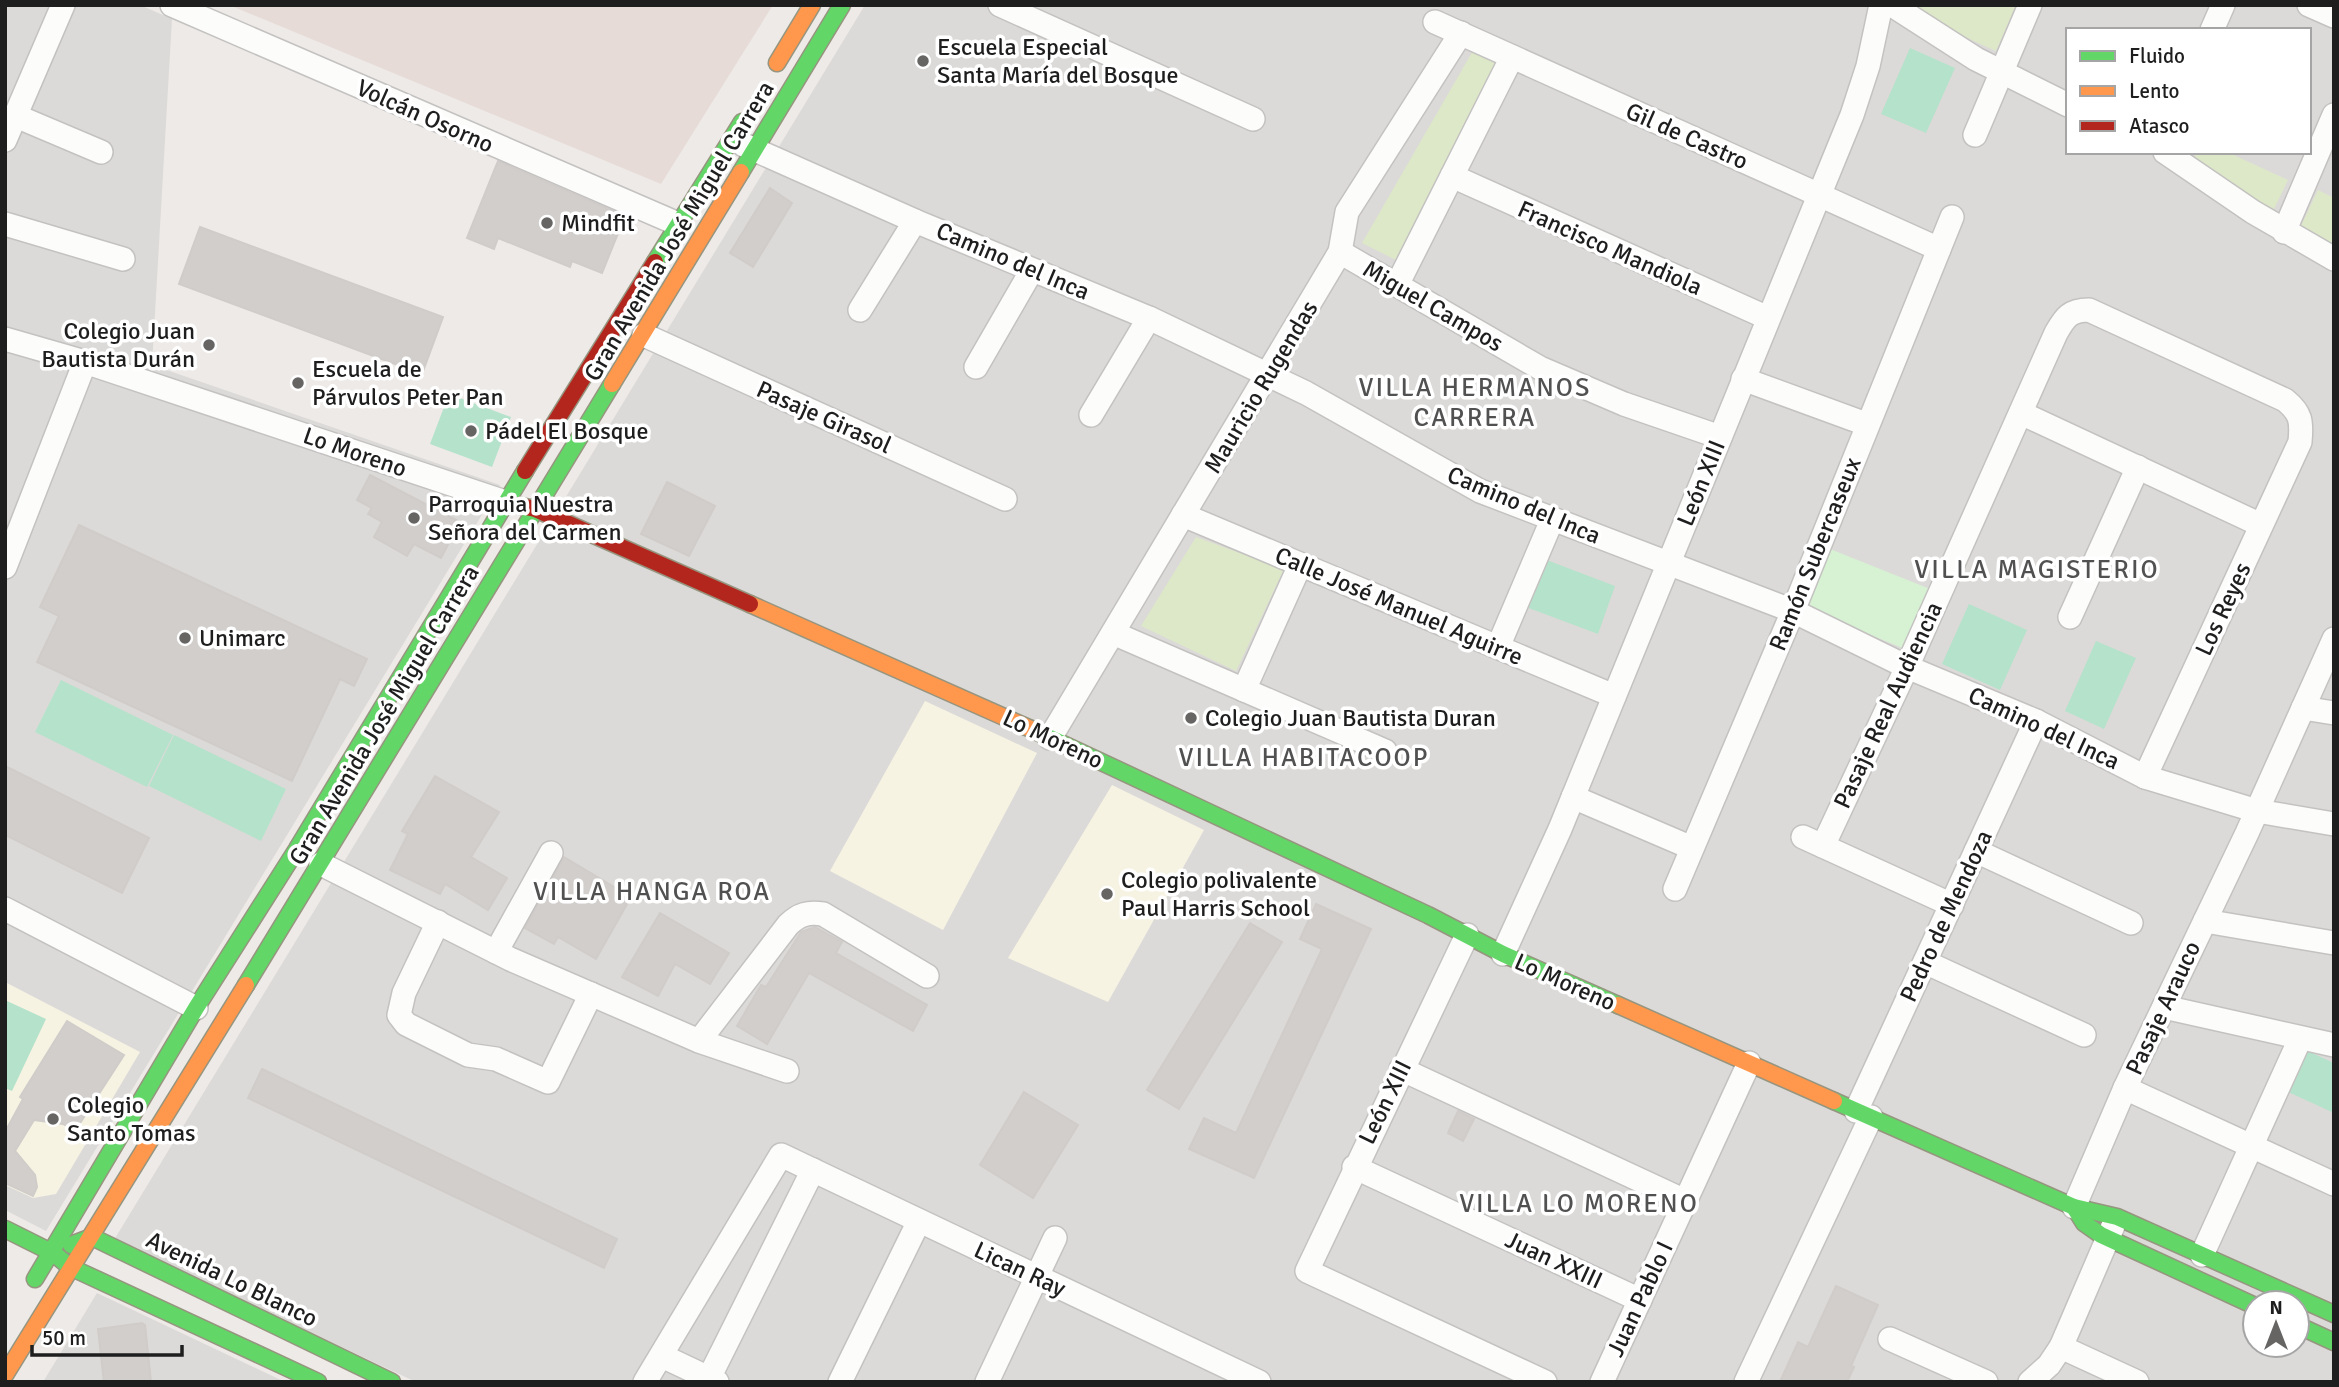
<svg xmlns="http://www.w3.org/2000/svg" width="2339" height="1387" font-family="Signika,sans-serif">
<style>
.residential{fill:#dcdad8;fill-rule:evenodd}
.education{fill:#f6f3e3}
.religious{fill:#dbdad8}
.military{fill:#e7dbd7}
.grass{fill:#dce8c7}
.park{fill:#d6f2d3}
.pitch{fill:#b4e2ca}
.building{fill:#d1cecc;stroke:#d0ccc9;stroke-width:2}
.lines{fill:none;stroke-linecap:round;stroke-linejoin:round}
.street-casing{stroke:#c4c2c1;stroke-width:26}
.fast-casing{stroke:#96957f;stroke-width:19}
.slow-casing{stroke:#96957f;stroke-width:19}
.jam-casing{stroke:#96957f;stroke-width:19}
.street{stroke:#fcfcfb;stroke-width:23}
.fast{stroke:#63d668;stroke-width:16}
.slow{stroke:#ff974d;stroke-width:16}
.jam{stroke:#b3261e;stroke-width:16}
.poi-dot{fill:#666564;stroke:#fff;stroke-width:2.5}
.labels{text-anchor:middle;stroke-width:7;stroke-linejoin:round;paint-order:stroke}
.poi-label{font-size:24px;fill:#1e1e1e;stroke:#fff;text-anchor:start}
.street-label{font-size:24px;fill:#1e1e1e;stroke:#fff}
.neighbourhood-label{font-size:26px;letter-spacing:2px;fill:#515151;stroke:#fff}
</style>
<rect width="100%" height="100%" fill="#edeae7"/>
<g class="residential">
<path d="M5 5H140L172 19 152 365 500 485 46 1231 5 1210Z"/>
<path d="M865 5H2334V1382H416L114 1240ZM2068 30H2309V152H2068ZM2255 1303H2297V1345H2255Z"/>
<path d="M97 1293 285 1382H43Z"/>
</g>
<g class="education">
<path d="M925 701 1037 753 943 930 830 871Z"/>
<path d="M1112 785 1204 830 1108 1002 1008 958Z"/>
<path d="M5 982 140 1052 56 1194 33 1198 5 1185Z"/>
</g>
<path class="religious" d="M1173 5H1394L1347 82Z"/>
<path class="military" d="M229 5H773L661 184Z"/>
<g class="grass">
<path d="M1902 5H2016L1996 51 1901 8Z"/>
<path d="M1474 49 1501 62 1402 263 1362 243Z"/>
<path d="M2197 152H2227L2288 180 2274 209 2189 170Z"/>
<path d="M2318 190 2334 198V248L2298 232Z"/>
<path d="M1196 537 1284 569 1236 671 1141 626Z"/>
</g>
<path class="park" d="M1825 547 1930 589 1905 649 1800 606Z"/>
<g class="pitch">
<path d="M1910 48 1955 68 1926 133 1881 114Z"/>
<path d="M449 394 511 417 492 467 430 444Z"/>
<path d="M1544 559 1615 586 1598 634 1526 607Z"/>
<path d="M1969 604 2027 630 2000 690 1942 664Z"/>
<path d="M2096 641 2136 658 2104 729 2065 711Z"/>
<path d="M61 680 173 735 147 787 35 732Z"/>
<path d="M174 735 286 789 261 841 149 786Z"/>
<path d="M7 1001 46 1019 12 1091 5 1088Z"/>
<path d="M2303 1049 2334 1063V1113L2284 1090Z"/>
</g>
<g class="building">
<path d="M498 161 625 216 602 273 572 261 570 267 498 238 494 249 467 238Z"/>
<path d="M770 188 792 203 753 267 730 253Z"/>
<path d="M200 227 443 317 422 374 179 284Z"/>
<path d="M370 475 460 522 441 558 414 544 407 556 374 537 382 522 368 514 372 508 357 500Z"/>
<path d="M667 482 715 506 689 556 641 534Z"/>
<path d="M79 525 367 659 354 686 340 679 292 781 37 662 59 616 40 607Z"/>
<path d="M5 766 149 838 122 893 5 835Z"/>
<path d="M435 776 499 812 471 857 507 878 488 910 445 884 440 894 390 870 408 834 402 831Z"/>
<path d="M564 857 631 897 596 959 558 937 554 944 525 928Z"/>
<path d="M1316 904 1371 929 1254 1178 1189 1149 1204 1118 1236 1133 1322 949 1300 939Z"/>
<path d="M660 913 729 953 710 984 675 964 658 996 622 977Z"/>
<path d="M1250 923 1282 942 1179 1109 1147 1090Z"/>
<path d="M815 927 842 942 836 953 927 1005 913 1031 809 973 767 1044 737 1026 761 985 766 987 801 932Z"/>
<path d="M67 1021 124 1055 75 1131 63 1124 34 1120 15 1151 35 1175 37 1187 33 1196 5 1183V1132L23 1099 20 1097Z"/>
<path d="M262 1069 617 1239 604 1268 248 1098Z"/>
<path d="M1024 1092 1078 1125 1033 1198 980 1165Z"/>
<path d="M1458 1111 1474 1119 1463 1141 1448 1133Z"/>
<path d="M1836 1286 1878 1305 1851 1366 1854 1367 1847 1382H1780L1798 1342 1808 1347Z"/>
<path d="M142 1323 145 1325 151 1382H104L98 1329Z"/>
</g>
<g class="lines">
<g class="street-casing">
<g id="street">
<path d="M172 5 678 224"/>
<path d="M1000 5 1253 119"/>
<path d="M1892 5 1976 59 2068 105"/>
<path d="M2309 5 2334 16"/>
<path d="M1435 22 1939 249"/>
<path d="M2212 30 2223 5"/>
<path d="M16 116 101 152"/>
<path d="M1975 135 2030 5"/>
<path d="M5 140 63 5"/>
<path d="M744 145 915 221 1149 318 1306 393 1480 491 1793 611 1907 667 2036 721 2145 777 2257 811 2334 824"/>
<path d="M2165 152 2253 212 2334 259"/>
<path d="M1452 176 1768 318"/>
<path d="M5 224 123 259"/>
<path d="M2284 232 2334 115"/>
<path d="M1340 252 1540 368 1624 404 1720 437"/>
<path d="M1397 285 1512 57"/>
<path d="M860 310 915 221"/>
<path d="M644 335 1005 499"/>
<path d="M5 339 85 362 505 502"/>
<path d="M976 367 1032 270"/>
<path d="M1743 379 1866 424"/>
<path d="M2021 413 2261 525"/>
<path d="M1091 415 1149 318"/>
<path d="M1183 515 1614 696"/>
<path d="M5 567 85 362"/>
<path d="M2070 617 2138 467"/>
<path d="M1113 633 1385 751"/>
<path d="M1498 647 1552 520"/>
<path d="M1244 690 1300 565"/>
<path d="M2303 708 2334 713"/>
<path d="M1050 738 1340 252 1347 212 1461 33"/>
<path d="M1573 797 1692 848"/>
<path d="M1803 837 1952 905"/>
<path d="M1823 846 1907 667 2056 333C2065 317 2070 310 2089 310L2285 400C2301 413 2302 421 2300 442L2145 777"/>
<path d="M1976 851 2131 923"/>
<path d="M321 864 510 959 699 1041 787 1071"/>
<path d="M1675 889 1793 611 1952 217"/>
<path d="M5 909 196 1008"/>
<path d="M2205 921 2334 943"/>
<path d="M438 922 404 993 399 1015 406 1024 468 1055 496 1059 548 1082 591 994"/>
<path d="M1467 935 1307 1271 1545 1382"/>
<path d="M496 952 551 853"/>
<path d="M1503 954 1560 829 1852 115 1868 66 1881 5"/>
<path d="M1925 962 2084 1035"/>
<path d="M2164 1007 2334 1045"/>
<path d="M699 1041 788 925C799 914 808 912 823 914L927 976"/>
<path d="M1401 1069 1685 1201"/>
<path d="M2125 1088 2334 1184"/>
<path d="M1856 1111 2036 721"/>
<path d="M1354 1167 1640 1300"/>
<path d="M2074 1207 2125 1088 2247 833 2334 639"/>
<path d="M2202 1255 2300 1039"/>
<path d="M1890 1339 1986 1382"/>
<path d="M2061 1347 2137 1382"/>
<path d="M662 1356 717 1382"/>
<path d="M709 1378 813 1170"/>
<path d="M645 1382 781 1155 1259 1382"/>
<path d="M840 1382 919 1221"/>
<path d="M987 1382 1055 1238"/>
<path d="M1602 1382 1749 1063"/>
<path d="M1746 1382 1871 1117"/>
<path d="M2030 1382 2049 1365 2061 1347 2113 1226"/>
</g>
</g>
<g class="fast-casing">
<g id="fast">
<path d="M741 172 842 5"/>
<path d="M655 262 742 122"/>
<path d="M1031 729 1428 915 1503 954 1618 1005"/>
<path d="M246 985 612 384"/>
<path d="M1834 1101 2074 1207 2117 1217 2334 1314"/>
<path d="M2074 1207 2084 1223 2101 1235 2255 1306"/>
<path d="M5 1229 51 1252"/>
<path d="M71 1245 92 1237 392 1382"/>
<path d="M52 1252 70 1267 318 1382"/>
<path d="M35 1279 196 1008 297 849 525 471"/>
<path d="M2297 1325 2334 1342"/>
</g>
</g>
<g class="slow-casing">
<g id="slow">
<path d="M777 63 812 5"/>
<path d="M612 384 741 172"/>
<path d="M750 604 1031 729"/>
<path d="M1618 1005 1834 1101"/>
<path d="M5 1375 246 985"/>
</g>
</g>
<g class="jam-casing">
<g id="jam">
<path d="M525 471 655 262"/>
<path d="M511 504 535 509 750 604"/>
</g>
</g>
<use href="#street" class="street"/>
<use href="#fast" class="fast"/>
<use href="#slow" class="slow"/>
<use href="#jam" class="jam"/>
</g>
<g class="poi-dot">
<circle cx="923" cy="61" r="7"/>
<circle cx="547" cy="223" r="7"/>
<circle cx="209" cy="345" r="7"/>
<circle cx="298" cy="383" r="7"/>
<circle cx="471" cy="431" r="7"/>
<circle cx="414" cy="518" r="7"/>
<circle cx="185" cy="638" r="7"/>
<circle cx="1191" cy="718" r="7"/>
<circle cx="1107" cy="894" r="7"/>
<circle cx="53" cy="1119" r="7"/>
</g>
<g class="labels">
<g class="poi-label">
<text x="937" y="55">Escuela Especial<tspan x="937" dy="28">Santa María del Bosque</tspan></text>
<text x="561" y="231">Mindfit</text>
<text x="195" y="339" text-anchor="end">Colegio Juan<tspan x="195" dy="28">Bautista Durán</tspan></text>
<text x="312" y="377">Escuela de<tspan x="312" dy="28">Párvulos Peter Pan</tspan></text>
<text x="485" y="439">Pádel El Bosque</text>
<text x="428" y="512">Parroquia Nuestra<tspan x="428" dy="28">Señora del Carmen</tspan></text>
<text x="199" y="646">Unimarc</text>
<text x="1205" y="726">Colegio Juan Bautista Duran</text>
<text x="1121" y="888">Colegio polivalente<tspan x="1121" dy="28">Paul Harris School</tspan></text>
<text x="67" y="1113">Colegio<tspan x="67" dy="28">Santo Tomas</tspan></text>
</g>
<g class="street-label">
<text transform="translate(425 116) rotate(24)" y="8">Volcán Osorno</text>
<text transform="translate(1687 136) rotate(24)" y="8">Gil de Castro</text>
<text transform="translate(679 231) rotate(-59)" y="8">Gran Avenida José Miguel Carrera</text>
<text transform="translate(1610 248) rotate(24)" y="8">Francisco Mandiola</text>
<text transform="translate(1013 261) rotate(23)" y="8">Camino del Inca</text>
<text transform="translate(1433 306) rotate(30)" y="8">Miguel Campos</text>
<text transform="translate(1261 387) rotate(-59)" y="8">Mauricio Rugendas</text>
<text transform="translate(824 417) rotate(24)" y="8">Pasaje Girasol</text>
<text transform="translate(355 452) rotate(19)" y="8">Lo Moreno</text>
<text transform="translate(1701 483) rotate(-68)" y="8">León XIII</text>
<text transform="translate(1524 505) rotate(23)" y="8">Camino del Inca</text>
<text transform="translate(1815 554) rotate(-68)" y="8">Ramón Subercaseux</text>
<text transform="translate(1399 606) rotate(23)" y="8">Calle José Manuel Aguirre</text>
<text transform="translate(2223 609) rotate(-65)" y="8">Los Reyes</text>
<text transform="translate(1888 705) rotate(-65)" y="8">Pasaje Real Audiencia</text>
<text transform="translate(384 715) rotate(-59)" y="8">Gran Avenida José Miguel Carrera</text>
<text transform="translate(2044 728) rotate(25)" y="8">Camino del Inca</text>
<text transform="translate(1053 739) rotate(25)" y="8">Lo Moreno</text>
<text transform="translate(1946 916) rotate(-65)" y="8">Pedro de Mendoza</text>
<text transform="translate(1565 982) rotate(24)" y="8">Lo Moreno</text>
<text transform="translate(2163 1008) rotate(-65)" y="8">Pasaje Arauco</text>
<text transform="translate(1385 1102) rotate(-64)" y="8">León XIII</text>
<text transform="translate(1554 1260) rotate(25)" y="8">Juan XXIII</text>
<text transform="translate(1020 1269) rotate(25)" y="8">Lican Ray</text>
<text transform="translate(232 1279) rotate(26)" y="8">Avenida Lo Blanco</text>
<text transform="translate(1640 1299) rotate(-65)" y="8">Juan Pablo I</text>
</g>
<g class="neighbourhood-label">
<text x="1475" y="396">VILLA HERMANOS<tspan x="1475" dy="30">CARRERA</tspan></text>
<text x="2037" y="578">VILLA MAGISTERIO</text>
<text x="1304" y="766">VILLA HABITACOOP</text>
<text x="652" y="900">VILLA HANGA ROA</text>
<text x="1579" y="1212">VILLA LO MORENO</text>
</g>
</g>
<rect width="2339" height="1387" fill="none" stroke="#1e1e1e" stroke-width="14"/>
<rect x="2066" y="28" width="245" height="126" fill="#ffffff" stroke="#a5a5a5" stroke-width="2"/>
<rect x="2080" y="51" width="35" height="10" fill="#63d668" stroke="#a5a5a5" stroke-width="2"/>
<text x="2129" y="63" font-size="21" fill="#1e1e1e">Fluido</text>
<rect x="2080" y="86" width="35" height="10" fill="#ff974d" stroke="#a5a5a5" stroke-width="2"/>
<text x="2129" y="98" font-size="21" fill="#1e1e1e">Lento</text>
<rect x="2080" y="121" width="35" height="10" fill="#b3261e" stroke="#a5a5a5" stroke-width="2"/>
<text x="2129" y="133" font-size="21" fill="#1e1e1e">Atasco</text>
<g transform="translate(2276 1324)"><circle r="33" fill="#ffffff" stroke="#a5a5a5" stroke-width="2"/>
<path d="M0-5L12 26L0 18L-12 26Z" fill="#666564"/>
<text y="-10" font-size="19" font-weight="bold" text-anchor="middle" fill="#1e1e1e">N</text>
</g>
<path d="M32 1345v10h150v-10" fill="none" stroke="#1e1e1e" stroke-width="3.5"/>
<text x="42" y="1345" font-size="21" fill="#1e1e1e" stroke="#ffffff" stroke-width="5" paint-order="stroke">50 m</text>
</svg>
